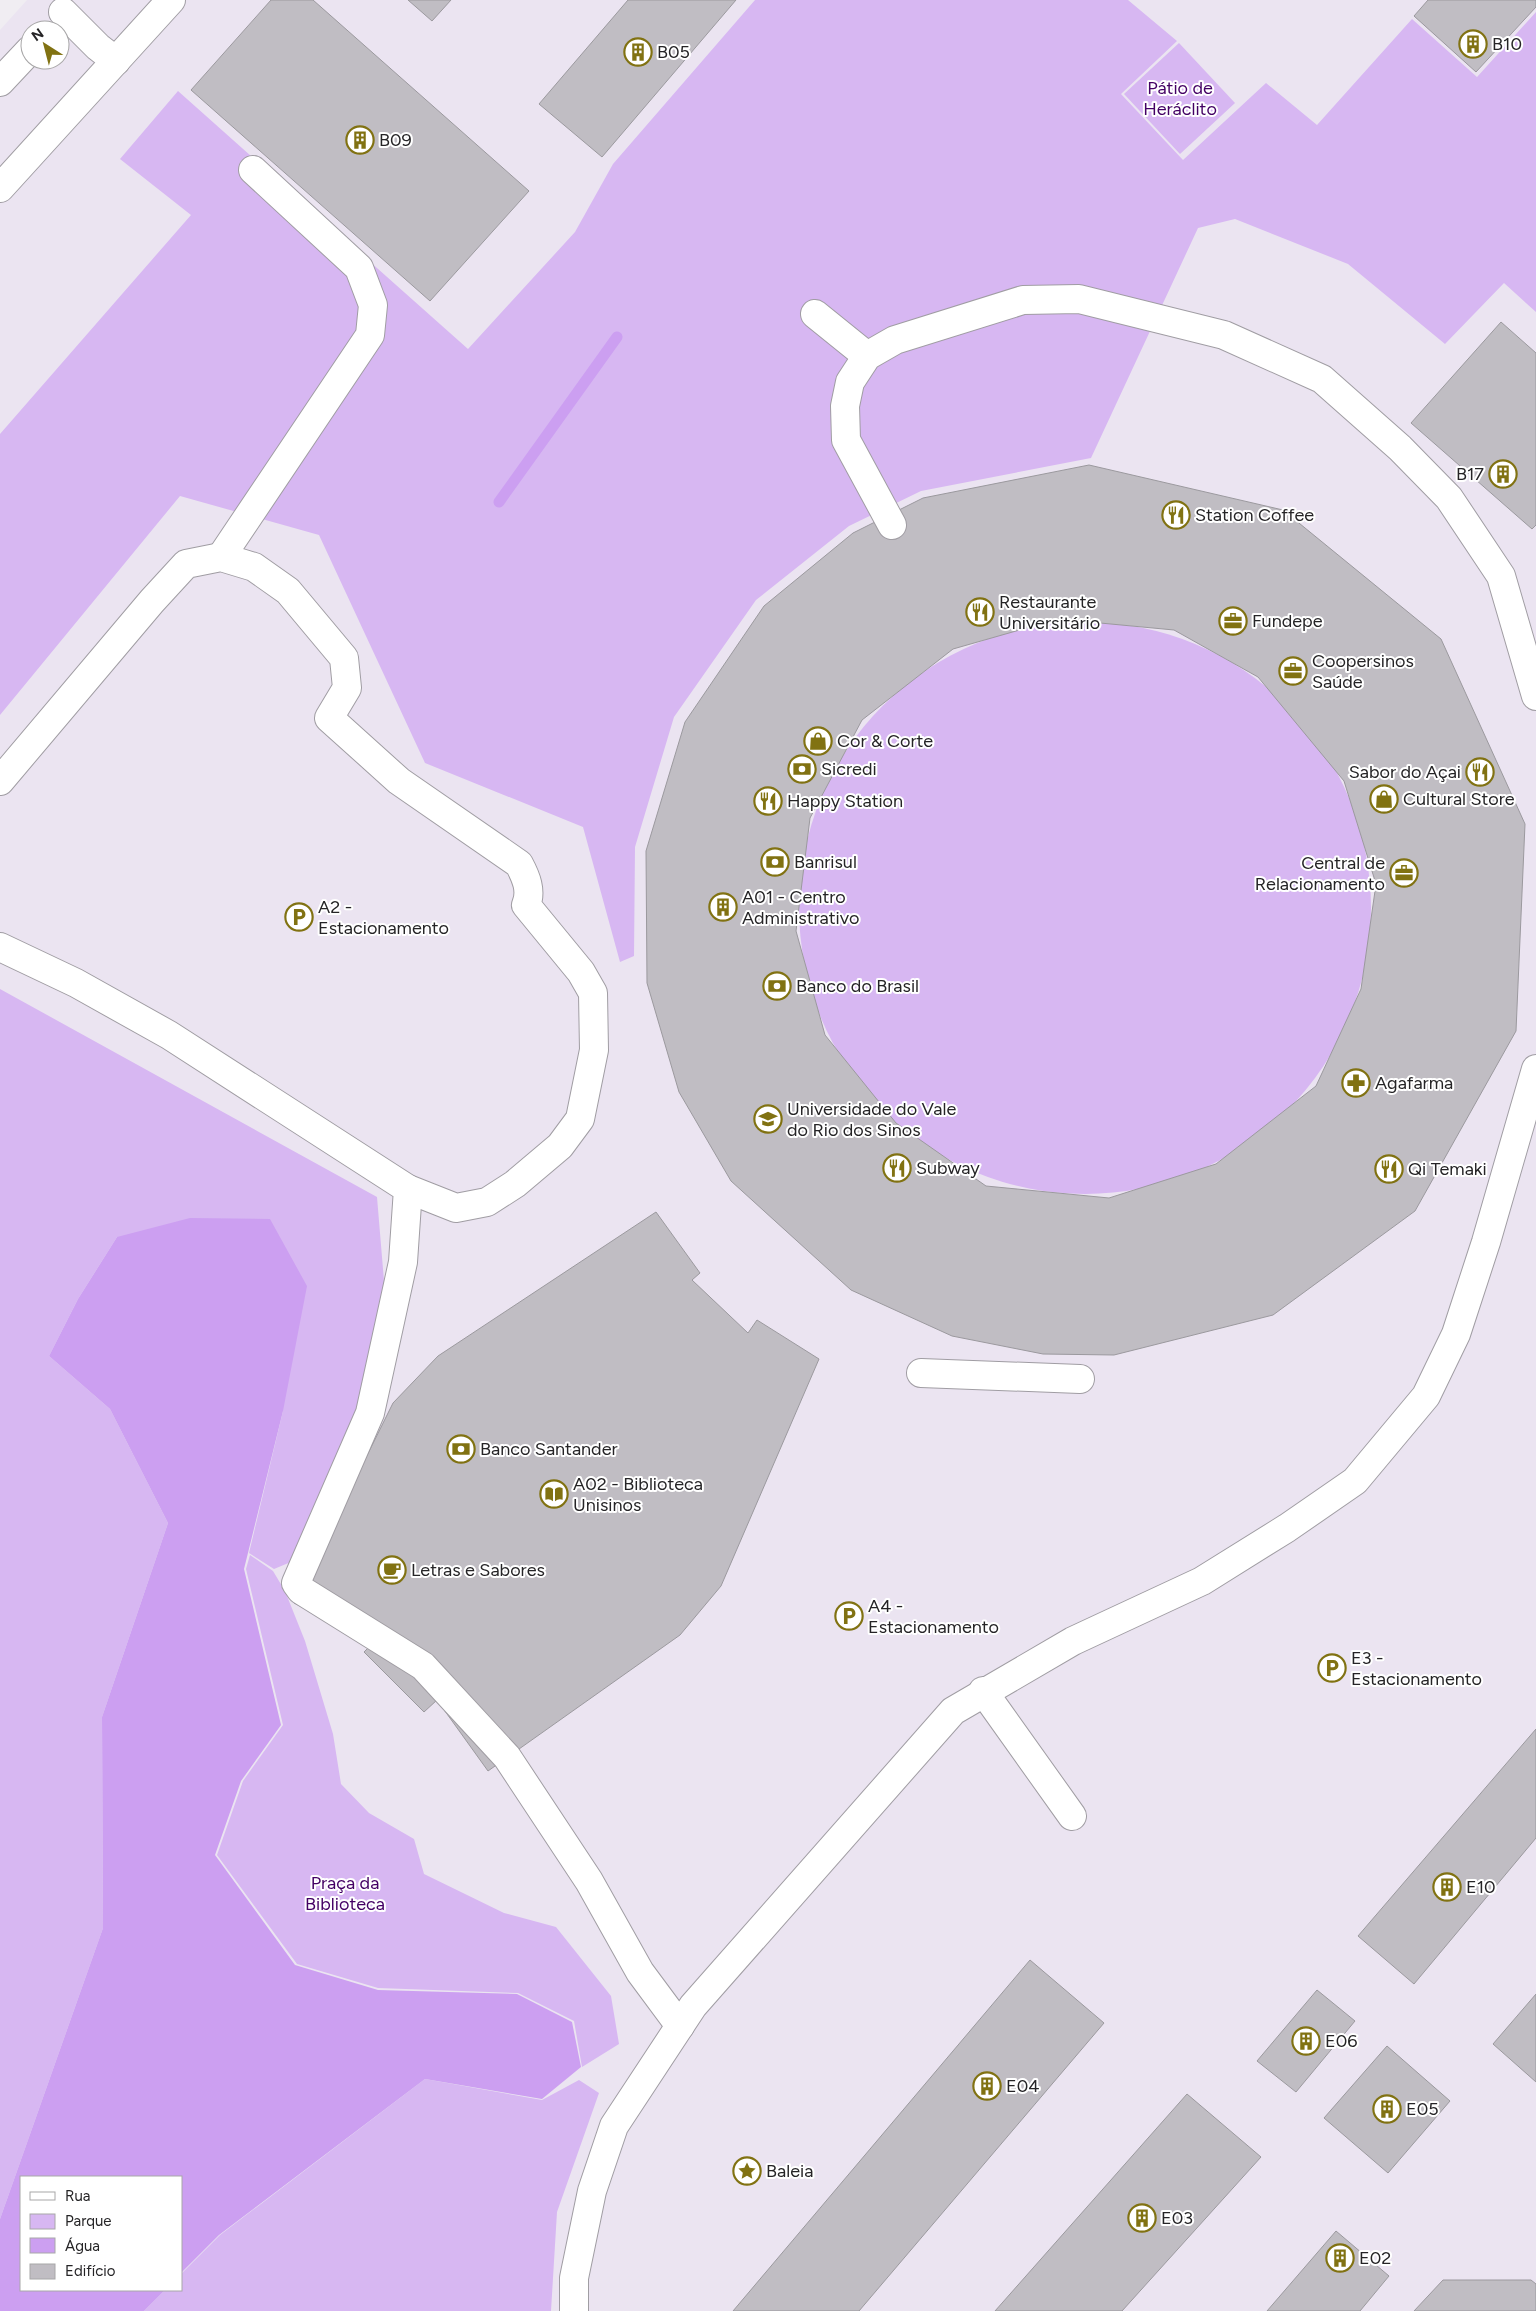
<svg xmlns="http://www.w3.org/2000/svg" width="1536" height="2311" font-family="Figtree,sans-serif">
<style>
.built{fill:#ebe4f1;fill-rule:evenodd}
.green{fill:#d7b7f2}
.water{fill:#cc9ff1}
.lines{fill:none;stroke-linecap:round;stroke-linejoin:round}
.stream{stroke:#cc9ff1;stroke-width:11}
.building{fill:#c0bdc3;stroke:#9b999e;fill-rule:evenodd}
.minor-casing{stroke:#a09da3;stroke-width:30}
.minor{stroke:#fff;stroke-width:28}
.labels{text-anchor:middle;stroke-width:4;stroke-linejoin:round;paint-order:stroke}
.poi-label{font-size:18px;fill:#252426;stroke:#fff;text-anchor:start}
.park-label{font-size:18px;fill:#430064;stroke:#fff}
</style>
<rect width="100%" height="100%" fill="#f0edf2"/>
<path class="built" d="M27 0H1536V2311H0V30ZM30 30H60V60H30ZM21 2177H181V2290H21Z"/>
<g class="green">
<path d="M755 0H1128L1177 41 1121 94 1183 160 1266 83 1317 125 1412 19 1477 77 1536 12V312L1504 283 1445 344 1348 264 1235 219 1198 228 1091 458 921 491 849 526 756 600 674 717 635 847 634 956 620 962 583 827 425 763 319 535 180 496 0 715V434L191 215 120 159 178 91 468 349 575 232 613 164Z"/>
<path d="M1179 43 1235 103 1180 154 1124 94Z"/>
<circle cx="1085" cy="908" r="286"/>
<path d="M0 989 377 1197 385 1293 370 1364 331 1499 303 1557 274 1569 249 1553 283 1411 117 1237 78 1299 49 1356 110 1409 168 1523 102 1717 103 1928 0 2219Z"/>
<path d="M250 1555 273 1571 285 1591 305 1641 333 1734 341 1784 369 1813 414 1839 424 1874 504 1913 556 1927 611 1996 619 2044 582 2067 574 2021 518 1993 378 1988 297 1964 217 1855 243 1781 283 1725 246 1569Z"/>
<path d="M425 2079 542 2100 579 2080 599 2093 557 2212 551 2311H144L165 2290H181V2274L220 2235Z"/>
</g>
<path class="water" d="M190 1218 270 1219 307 1286 283 1411 244 1569 281 1725 241 1781 215 1855 295 1965 378 1990 517 1994 572 2022 581 2067 542 2099 425 2079 219 2235 181 2273V2177H21V2290H165L144 2311H0V2219L103 1928 102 1717 168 1523 110 1409 49 1356 78 1299 117 1237Z"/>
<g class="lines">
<path class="stream" d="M499 502 617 337"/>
</g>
<g class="building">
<path d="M271 0H313L529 191 430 301 191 90Z"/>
<path d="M408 0H451L432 21Z"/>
<path d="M628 0H736L602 157 539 104Z"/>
<path d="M1428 0H1536V7L1476 72 1414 16Z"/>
<path d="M1501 322 1536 353V525L1532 529 1411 423Z"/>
<path d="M1089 465 1283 510 1441 639 1525 824 1516 1031 1415 1211 1273 1315 1114 1355 1043 1354 952 1336 851 1290 731 1181 679 1092 647 983 646 851 685 722 764 606 853 533 923 498ZM1058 619 1174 630 1258 677 1344 781 1376 884 1361 989 1316 1086 1216 1164 1109 1198 986 1186 896 1123 825 1035 796 931 810 818 862 720 953 649Z"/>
<path d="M656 1212 700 1273 692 1280 748 1333 757 1320 819 1359 721 1586 680 1635 488 1771 437 1700 424 1712 364 1652 374 1642 294 1603 393 1403 438 1356Z"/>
<path d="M1536 1729V1838L1414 1984 1358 1936Z"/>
<path d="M1030 1960 1104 2023 859 2311H733Z"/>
<path d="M1317 1990 1355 2021 1296 2092 1257 2061Z"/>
<path d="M1536 1994V2082L1493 2044Z"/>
<path d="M1387 2046 1450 2101 1388 2173 1324 2118Z"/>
<path d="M1187 2094 1261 2157 1122 2311H995Z"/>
<path d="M1336 2231 1389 2276 1360 2311H1267Z"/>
<path d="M1443 2280H1531L1536 2284V2311H1414Z"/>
</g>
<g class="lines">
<g class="minor-casing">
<g id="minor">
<path d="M63 12 98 47 116 61"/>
<path d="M0 82 30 50"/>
<path d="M0 188 171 0"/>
<path d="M815 314 867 356"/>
<path d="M892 525 846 440 845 406 850 382 867 356 895 340 1023 300 1079 299 1224 335 1322 379 1400 448 1449 498 1501 576 1536 696"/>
<path d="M221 557 370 335 373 305 359 268 253 170"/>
<path d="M0 781 152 601 186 564 221 557 254 567 288 591 344 658 347 688 329 718 399 781 519 864C526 877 532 891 526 905L581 972 593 993 594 1050 580 1119 560 1146 515 1184 487 1202 456 1208 408 1189"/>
<path d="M0 947 76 983 169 1035 408 1189 403 1262 370 1413 296 1583 301 1590 423 1666 507 1757 589 1881 640 1972 680 2026"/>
<path d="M921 1373 1080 1379"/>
<path d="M983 1691 1072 1816"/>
<path d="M574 2311V2278L592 2191 614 2126 693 2006 953 1711 1073 1641 1202 1581 1287 1528 1355 1481 1426 1396 1456 1334 1486 1242 1536 1069"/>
</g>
</g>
<use href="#minor" class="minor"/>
</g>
<defs>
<g id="building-ring" transform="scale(1.4375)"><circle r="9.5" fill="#fff" stroke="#817212" stroke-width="1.5"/><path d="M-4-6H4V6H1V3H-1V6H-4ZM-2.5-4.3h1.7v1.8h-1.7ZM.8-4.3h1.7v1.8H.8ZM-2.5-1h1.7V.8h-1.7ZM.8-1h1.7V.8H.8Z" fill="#817212"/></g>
<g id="restaurant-ring" transform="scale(1.4375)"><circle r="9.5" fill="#fff" stroke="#817212" stroke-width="1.5"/><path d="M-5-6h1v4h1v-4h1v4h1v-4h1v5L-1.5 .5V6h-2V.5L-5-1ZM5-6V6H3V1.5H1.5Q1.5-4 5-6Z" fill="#817212"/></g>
<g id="office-ring" transform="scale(1.4375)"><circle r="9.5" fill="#fff" stroke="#817212" stroke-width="1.5"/><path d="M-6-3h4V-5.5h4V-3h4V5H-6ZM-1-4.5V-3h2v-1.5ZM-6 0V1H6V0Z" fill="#817212"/></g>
<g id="shop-ring" transform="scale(1.4375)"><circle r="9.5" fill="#fff" stroke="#817212" stroke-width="1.5"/><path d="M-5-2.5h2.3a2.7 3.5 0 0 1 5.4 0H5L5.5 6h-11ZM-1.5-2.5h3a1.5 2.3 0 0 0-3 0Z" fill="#817212"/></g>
<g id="bank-ring" transform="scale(1.4375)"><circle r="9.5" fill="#fff" stroke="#817212" stroke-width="1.5"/><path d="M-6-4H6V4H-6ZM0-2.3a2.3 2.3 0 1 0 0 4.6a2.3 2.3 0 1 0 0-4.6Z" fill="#817212"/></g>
<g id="parking-ring" transform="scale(1.4375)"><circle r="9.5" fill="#fff" stroke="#817212" stroke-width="1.5"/><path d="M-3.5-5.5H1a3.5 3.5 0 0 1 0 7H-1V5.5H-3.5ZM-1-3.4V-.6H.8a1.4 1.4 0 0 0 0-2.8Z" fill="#817212"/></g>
<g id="pharmacy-ring" transform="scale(1.4375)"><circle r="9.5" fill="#fff" stroke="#817212" stroke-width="1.5"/><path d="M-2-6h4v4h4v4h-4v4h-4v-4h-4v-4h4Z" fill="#817212"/></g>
<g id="university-ring" transform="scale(1.4375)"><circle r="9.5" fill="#fff" stroke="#817212" stroke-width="1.5"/><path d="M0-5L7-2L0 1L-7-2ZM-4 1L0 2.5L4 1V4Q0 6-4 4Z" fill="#817212"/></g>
<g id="library-ring" transform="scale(1.4375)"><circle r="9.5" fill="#fff" stroke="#817212" stroke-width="1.5"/><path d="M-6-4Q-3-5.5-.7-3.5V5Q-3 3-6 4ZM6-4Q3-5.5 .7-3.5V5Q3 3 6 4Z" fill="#817212"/></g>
<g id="cafe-ring" transform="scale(1.4375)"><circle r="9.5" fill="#fff" stroke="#817212" stroke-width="1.5"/><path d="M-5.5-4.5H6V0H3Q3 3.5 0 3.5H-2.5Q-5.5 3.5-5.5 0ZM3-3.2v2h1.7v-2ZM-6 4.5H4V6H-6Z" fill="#817212"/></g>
<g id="sight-ring" transform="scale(1.4375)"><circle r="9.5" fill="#fff" stroke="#817212" stroke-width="1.5"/><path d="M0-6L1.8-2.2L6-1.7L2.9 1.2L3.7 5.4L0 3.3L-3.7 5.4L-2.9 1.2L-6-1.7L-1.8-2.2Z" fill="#817212"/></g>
</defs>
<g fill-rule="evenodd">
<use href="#building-ring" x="1473" y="44"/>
<use href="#building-ring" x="638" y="52"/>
<use href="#building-ring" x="360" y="140"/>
<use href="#building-ring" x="1503" y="474"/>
<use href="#restaurant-ring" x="1176" y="515"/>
<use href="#restaurant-ring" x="980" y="612"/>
<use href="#office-ring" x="1233" y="621"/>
<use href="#office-ring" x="1293" y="671"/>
<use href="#shop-ring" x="818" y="741"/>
<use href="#bank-ring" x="802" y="769"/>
<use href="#restaurant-ring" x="1480" y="772"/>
<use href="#shop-ring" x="1384" y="799"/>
<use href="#restaurant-ring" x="768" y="801"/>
<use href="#bank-ring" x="775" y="862"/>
<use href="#office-ring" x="1404" y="873"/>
<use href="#building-ring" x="723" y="907"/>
<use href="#parking-ring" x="299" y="917"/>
<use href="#bank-ring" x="777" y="986"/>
<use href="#pharmacy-ring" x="1356" y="1083"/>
<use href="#university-ring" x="768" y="1119"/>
<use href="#restaurant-ring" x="897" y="1168"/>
<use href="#restaurant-ring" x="1389" y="1169"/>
<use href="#bank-ring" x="461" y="1449"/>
<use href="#library-ring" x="554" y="1494"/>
<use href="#cafe-ring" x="392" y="1570"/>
<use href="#parking-ring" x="849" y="1616"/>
<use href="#parking-ring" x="1332" y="1668"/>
<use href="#building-ring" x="1447" y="1887"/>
<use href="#building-ring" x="1306" y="2041"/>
<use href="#building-ring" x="987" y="2086"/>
<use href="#building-ring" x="1387" y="2109"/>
<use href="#sight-ring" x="747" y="2171"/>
<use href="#building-ring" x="1142" y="2218"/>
<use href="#building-ring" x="1340" y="2258"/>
</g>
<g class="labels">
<g class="poi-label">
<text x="1492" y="50">B10</text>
<text x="657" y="58">B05</text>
<text x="379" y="146">B09</text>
<text x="1484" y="480" text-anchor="end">B17</text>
<text x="1195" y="521">Station Coffee</text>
<text x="999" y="608">Restaurante<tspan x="999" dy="21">Universitário</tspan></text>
<text x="1252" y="627">Fundepe</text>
<text x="1312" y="667">Coopersinos<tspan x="1312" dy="21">Saúde</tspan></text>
<text x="837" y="747">Cor &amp; Corte</text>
<text x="821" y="775">Sicredi</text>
<text x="1461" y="778" text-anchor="end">Sabor do Açai</text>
<text x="1403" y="805">Cultural Store</text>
<text x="787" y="807">Happy Station</text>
<text x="794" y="868">Banrisul</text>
<text x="1385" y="869" text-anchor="end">Central de<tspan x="1385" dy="21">Relacionamento</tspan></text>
<text x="742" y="903">A01 - Centro<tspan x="742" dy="21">Administrativo</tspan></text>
<text x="318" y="913">A2 -<tspan x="318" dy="21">Estacionamento</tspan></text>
<text x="796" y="992">Banco do Brasil</text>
<text x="1375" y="1089">Agafarma</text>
<text x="787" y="1115">Universidade do Vale<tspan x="787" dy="21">do Rio dos Sinos</tspan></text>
<text x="916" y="1174">Subway</text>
<text x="1408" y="1175">Qi Temaki</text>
<text x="480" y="1455">Banco Santander</text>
<text x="573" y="1490">A02 - Biblioteca<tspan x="573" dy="21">Unisinos</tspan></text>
<text x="411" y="1576">Letras e Sabores</text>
<text x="868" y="1612">A4 -<tspan x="868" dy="21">Estacionamento</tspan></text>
<text x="1351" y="1664">E3 -<tspan x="1351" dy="21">Estacionamento</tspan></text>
<text x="1466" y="1893">E10</text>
<text x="1325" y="2047">E06</text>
<text x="1006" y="2092">E04</text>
<text x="1406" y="2115">E05</text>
<text x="766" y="2177">Baleia</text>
<text x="1161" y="2224">E03</text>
<text x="1359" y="2264">E02</text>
</g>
<g class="park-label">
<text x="1180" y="94">Pátio de<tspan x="1180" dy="21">Heráclito</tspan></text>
<text x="345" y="1889">Praça da<tspan x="345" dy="21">Biblioteca</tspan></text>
</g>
</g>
<rect x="20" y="2176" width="162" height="115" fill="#ffffff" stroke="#a8a7a8"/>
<rect x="30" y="2192" width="25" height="8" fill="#ffffff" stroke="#a8a7a8"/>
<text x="65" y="2201" font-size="15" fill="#252426">Rua</text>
<rect x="30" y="2214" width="25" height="15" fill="#d7b7f2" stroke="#a8a7a8"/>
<text x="65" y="2226" font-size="15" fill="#252426">Parque</text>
<rect x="30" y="2238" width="25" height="15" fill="#cc9ff1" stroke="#a8a7a8"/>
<text x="65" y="2251" font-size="15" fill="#252426">Água</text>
<rect x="30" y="2264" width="25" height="15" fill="#c0bdc3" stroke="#a8a7a8"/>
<text x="65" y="2276" font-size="15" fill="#252426">Edifício</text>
<g transform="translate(45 45) rotate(324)"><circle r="24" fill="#ffffff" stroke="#a8a7a8"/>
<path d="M0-4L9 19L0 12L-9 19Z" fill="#817212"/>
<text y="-8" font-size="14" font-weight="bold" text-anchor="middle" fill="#252426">N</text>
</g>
</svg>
